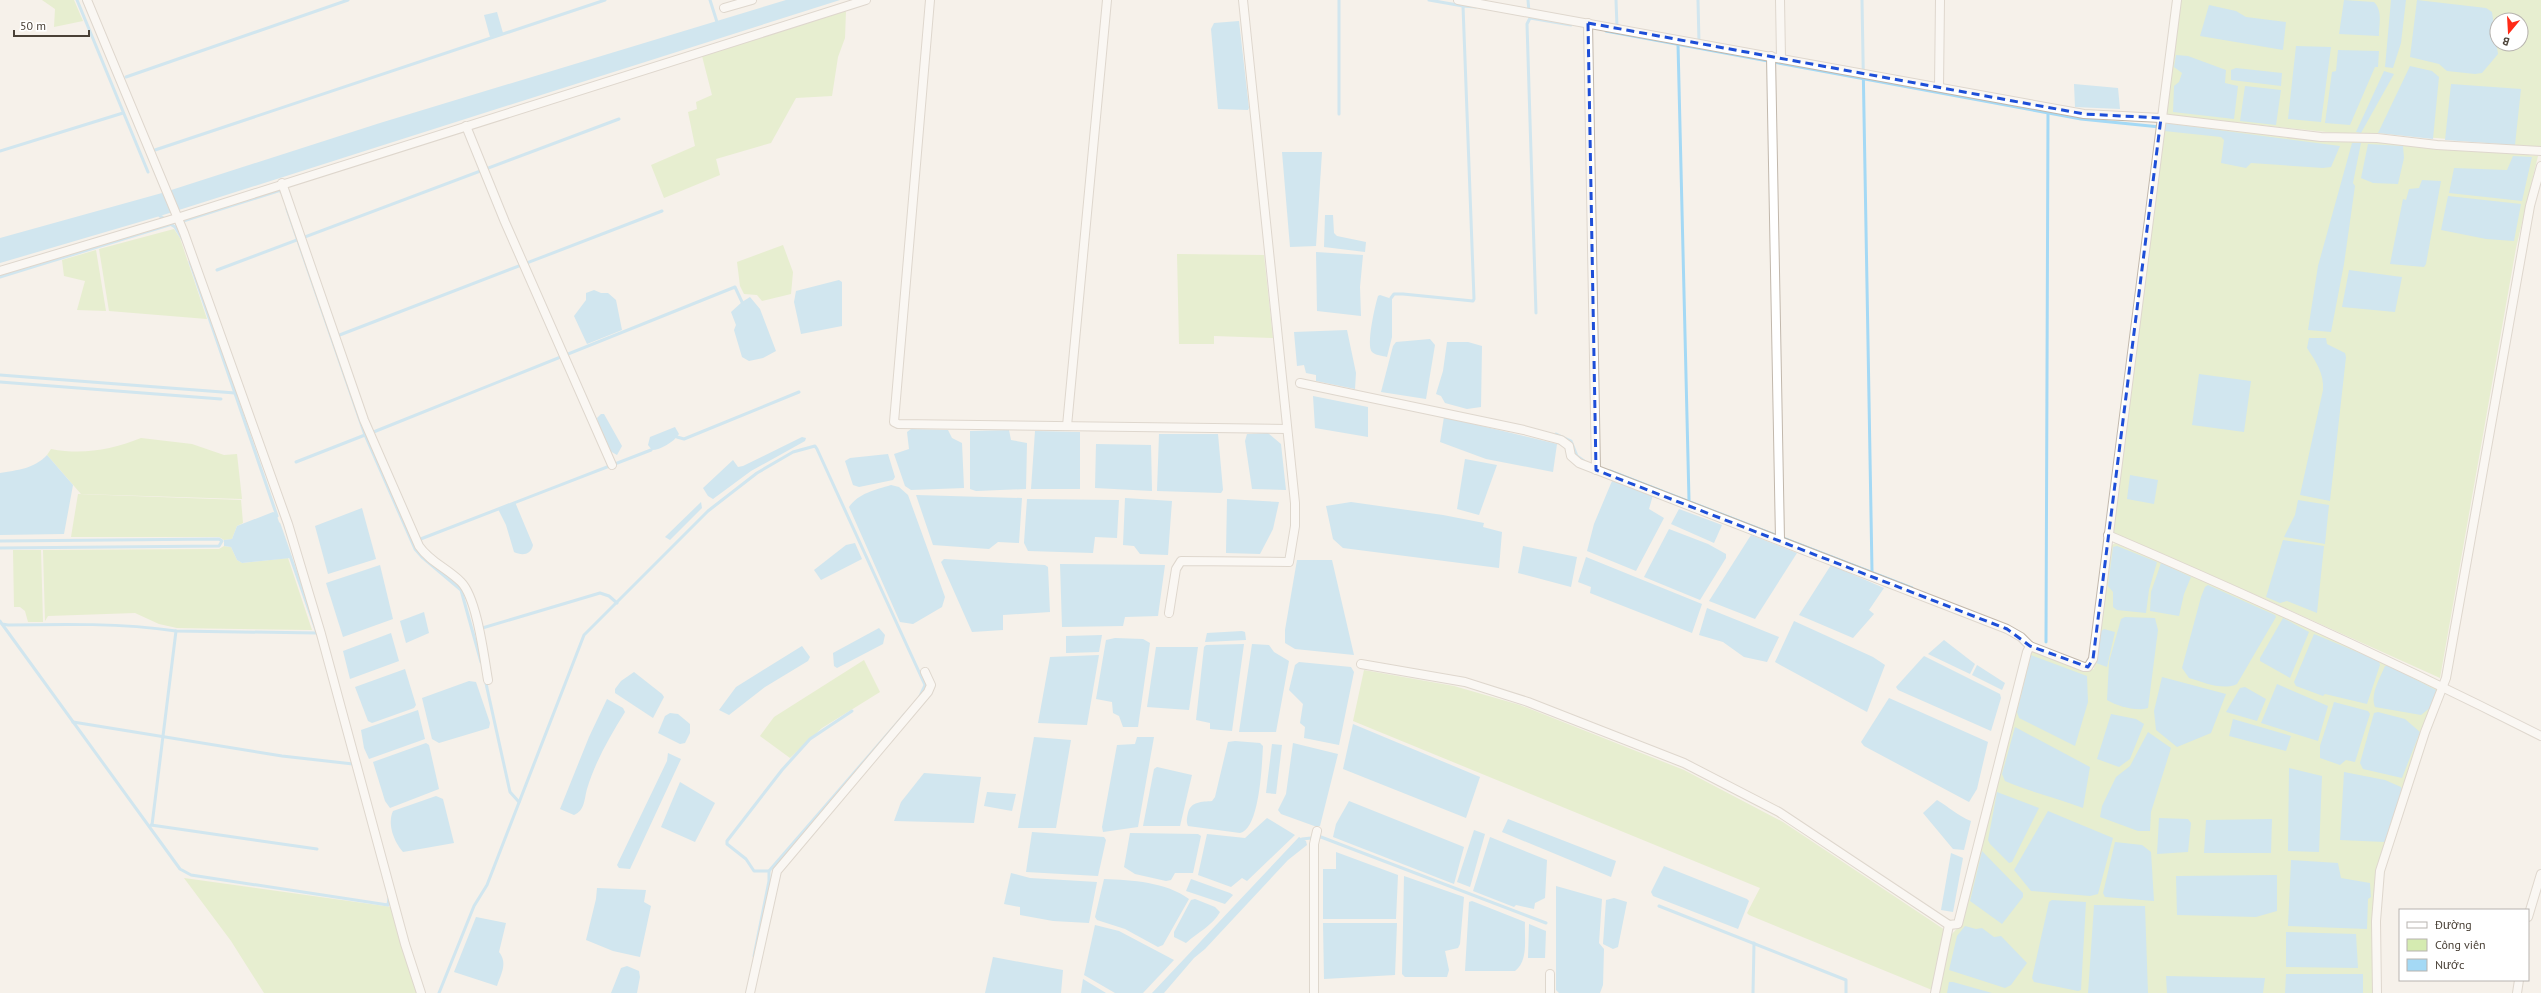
<svg xmlns="http://www.w3.org/2000/svg" width="2541" height="993" font-family="'PT Sans',sans-serif">
<style>
.green{fill:#d5ebb1;fill-rule:evenodd}
.water{fill:#a4d9f5}
.lines{fill:none;stroke-linecap:round;stroke-linejoin:round}
.stream{stroke:#a4d9f5;stroke-width:3}
.minor-casing{stroke:#c2b8ac;stroke-width:10}
.minor{stroke:#fff;stroke-width:8}
.marked{fill:none;stroke:#1d4ed8;stroke-width:3;stroke-dasharray:8 5;stroke-linejoin:round}
</style>
<rect width="100%" height="100%" fill="#f6f1ea"/>
<g class="green">
<path d="M42 0H74L83 21 54 27 55 9Z"/>
<path d="M2181 0H2541V147L2378 133 2345 134 2166 115ZM2497 20H2521V44H2497Z"/>
<path d="M846 11 845 38 838 57 832 96 796 98 771 143 716 159 720 175 664 198 651 165 695 146 688 112 697 109 696 102 712 95 702 56Z"/>
<path d="M2164 122 2342 142 2378 141 2538 156 2516 248 2440 678 2263 598 2112 534Z"/>
<path d="M174 229 180 238 207 319 109 311 99 249Z"/>
<path d="M783 245 793 272 791 294 762 301 757 295 744 294 740 286 737 262Z"/>
<path d="M96 250 106 311 77 310 85 281 64 276 62 260Z"/>
<path d="M1177 254 1264 255 1273 338 1214 336V344H1179Z"/>
<path d="M141 438 192 444 224 455 237 454 242 499 81 494 47 455 51 449C83 455 111 450 141 438Z"/>
<path d="M78 494 241 500 243 523 237 526 232 539 224 540 219 537H71Z"/>
<path d="M2115 543 2279 613 2441 688 2377 868 2375 882V993H1938L1951 935 1963 922 2031 650 2086 671 2094 669 2108 556 2111 546Z"/>
<path d="M224 546 231 547 237 560 242 563 288 558 312 630 177 628 159 624 135 613 48 616 45 621 43 550 219 549Z"/>
<path d="M13 550H41L43 622H28L25 611 20 607H14Z"/>
<path d="M864 660 880 692 822 728 790 758 760 736 774 717Z"/>
<path d="M1364 670 1454 686 1520 705 1684 770 1783 822 1945 930 1932 990 1749 915 1747 913 1760 888 1353 721Z"/>
<path d="M184 878 392 907 417 993H264L231 941Z"/>
</g>
<g class="water">
<path d="M786 0H840L160 216 0 263V238L162 193 380 123Z"/>
<path d="M2344 0 2374 2C2383 11 2379 24 2379 36L2339 34Z"/>
<path d="M2391 0H2406L2401 43 2393 68 2385 67Z"/>
<path d="M2417 0 2486 8 2492 12 2498 54 2482 73 2475 74 2447 71 2439 64 2410 57Z"/>
<path d="M2209 5 2236 11 2246 17 2286 22 2283 50 2200 36Z"/>
<path d="M497 12 503 33 490 37 484 15Z"/>
<path d="M1239 21 1249 108 1248 110 1218 109 1211 29 1214 23Z"/>
<path d="M2296 46 2331 47 2321 122 2288 119Z"/>
<path d="M2338 50 2379 51 2378 67H2375L2350 125 2325 123 2332 72 2336 71Z"/>
<path d="M2176 55 2188 56 2226 70 2225 83 2238 86 2234 119 2173 112 2174 86 2179 82 2182 73 2174 67Z"/>
<path d="M2410 66 2432 71 2439 77 2433 139 2378 133Z"/>
<path d="M2236 68 2282 73 2281 86 2231 80V70Z"/>
<path d="M2384 71 2394 74 2361 133 2356 132Z"/>
<path d="M2074 84 2118 88 2120 109 2075 107Z"/>
<path d="M2451 84 2521 89 2515 145 2445 140Z"/>
<path d="M2245 86 2281 90 2276 125 2240 121Z"/>
<path d="M2165 123 2340 146 2331 167 2323 168 2251 163 2246 168 2221 163 2224 140 2221 137 2164 131Z"/>
<path d="M2352 143H2361L2353 183 2355 186 2344 264 2331 332 2308 330 2318 266Z"/>
<path d="M2368 144 2403 146 2404 158 2398 184 2373 183 2361 178Z"/>
<path d="M1282 152H1322L1316 246 1290 247Z"/>
<path d="M2513 156 2532 157 2522 201 2449 193 2454 168 2507 170Z"/>
<path d="M2422 180 2441 181 2426 264 2424 267 2390 264 2403 199 2406 200 2409 189 2419 188Z"/>
<path d="M2448 196 2521 204 2514 241 2486 239 2441 230Z"/>
<path d="M1325 215H1333L1334 233 1337 236 1366 242 1365 252 1324 247Z"/>
<path d="M1316 252 1363 255 1360 287 1361 316 1317 311Z"/>
<path d="M2349 270 2402 277 2395 312 2342 307Z"/>
<path d="M839 280 842 282V326L801 334 794 302 796 291Z"/>
<path d="M594 290 601 293H608L616 300 622 330 587 344 574 316 586 300V293Z"/>
<path d="M1380 295 1392 299V337L1387 357C1383 356 1375 355 1372 352 1366 345 1375 306 1378 296Z"/>
<path d="M750 297 760 309 776 351 763 358 749 361 742 357 734 330 736 325 731 312 742 302Z"/>
<path d="M1347 330 1356 373 1355 389 1316 381V375L1306 373 1304 365 1297 366 1294 332Z"/>
<path d="M2309 338H2326L2327 344 2345 353 2346 357 2330 501 2300 495 2323 390C2324 373 2316 362 2307 348Z"/>
<path d="M1430 339 1435 345 1426 399 1381 392 1393 346 1396 342Z"/>
<path d="M1447 342H1468L1482 346 1481 407 1467 409 1445 403 1441 396 1436 394 1443 371Z"/>
<path d="M2199 374 2251 381 2244 432 2192 425Z"/>
<path d="M1313 396 1368 407V437L1315 428Z"/>
<path d="M601 414H604L622 446 617 455 610 451 598 423 597 418Z"/>
<path d="M1444 417 1557 444 1553 472 1486 459 1440 442Z"/>
<path d="M675 427 679 434C674 442 660 450 652 450L648 445 650 437Z"/>
<path d="M911 429 948 430 952 438 962 443 964 488 911 490 905 486 894 454 909 449 907 432Z"/>
<path d="M1009 430 1011 440 1027 443 1026 489 976 491 970 489V431Z"/>
<path d="M1035 431 1080 432V489H1031Z"/>
<path d="M1268 433 1281 444 1286 490 1252 489 1245 441 1247 434Z"/>
<path d="M1159 434H1218L1223 490 1221 493 1157 491Z"/>
<path d="M802 437 806 438 805 441 751 471 713 499 708 496 703 488 733 460 738 467 743 466Z"/>
<path d="M1096 444 1151 445 1152 491 1095 488Z"/>
<path d="M888 454 895 477 893 480 859 487 853 485 845 461 850 458Z"/>
<path d="M47 455 73 485 64 534 0 535V473C17 470 34 469 47 455Z"/>
<path d="M1465 459 1497 465 1479 515 1457 509Z"/>
<path d="M2130 475 2158 480 2154 504 2127 499Z"/>
<path d="M1612 481 1653 495 1649 509 1664 518 1636 571 1587 551 1594 524Z"/>
<path d="M891 485 899 487 908 495 945 597 942 607 913 624 900 622 849 507C859 493 875 490 891 485Z"/>
<path d="M916 495 1022 498 1019 543 998 542 989 549 933 545Z"/>
<path d="M1125 498 1172 501 1168 555 1140 554 1134 546 1123 545Z"/>
<path d="M1027 499 1119 500 1117 538 1095 537 1093 553 1028 551 1024 543Z"/>
<path d="M1227 499 1279 502 1273 529 1260 554 1226 553Z"/>
<path d="M2298 500 2329 505 2325 544 2284 537 2295 515Z"/>
<path d="M515 502 533 545C531 555 522 556 514 552L506 525 498 509Z"/>
<path d="M701 502 702 508 670 540 665 537Z"/>
<path d="M1351 502 1443 515 1484 523 1483 527 1502 532 1499 568 1343 548 1333 539 1326 506Z"/>
<path d="M362 508 376 559 328 574 315 526Z"/>
<path d="M1679 509 1722 525 1714 543 1671 524Z"/>
<path d="M273 512 276 513 291 558 242 563 237 560 231 547 224 546V540L232 539 237 526Z"/>
<path d="M1669 529 1708 544 1726 554V558L1700 600 1644 577Z"/>
<path d="M1751 535 1797 553 1755 619 1709 601Z"/>
<path d="M2283 540 2324 546 2317 613 2287 601 2280 603 2266 597Z"/>
<path d="M855 543 862 559 821 580 814 570 846 545Z"/>
<path d="M1523 546 1577 557 1571 587 1518 573Z"/>
<path d="M2117 546 2157 562 2149 590 2146 613 2117 610 2113 607V592L2108 586 2113 547Z"/>
<path d="M1586 557 1702 604 1692 633 1590 593 1591 587 1578 582Z"/>
<path d="M944 559 1045 565 1048 567 1050 612 1003 615V630L972 632 941 562Z"/>
<path d="M1297 560H1332L1354 655 1295 649 1285 643V630Z"/>
<path d="M2161 563 2191 577 2184 594 2179 616 2150 611 2151 592Z"/>
<path d="M1060 564 1165 565 1158 616 1125 617 1123 626 1062 627Z"/>
<path d="M380 565 393 619 343 637 326 583Z"/>
<path d="M1831 565 1884 588 1869 610 1874 614 1853 638 1799 615Z"/>
<path d="M2208 585 2275 615 2276 617 2237 684C2223 691 2203 682 2189 678L2182 668 2201 597 2205 587Z"/>
<path d="M1707 608 1779 637 1767 662 1744 657 1723 642 1699 635Z"/>
<path d="M424 612 429 633 406 643 400 621Z"/>
<path d="M2125 617 2155 618 2158 630 2148 708C2137 712 2117 706 2107 700L2109 662 2121 619Z"/>
<path d="M2283 618 2309 632 2290 678 2260 661V658Z"/>
<path d="M1794 621 1873 657 1885 665 1867 712 1775 662Z"/>
<path d="M879 628 885 635 883 644 837 668 834 666 833 653Z"/>
<path d="M2104 629 2115 632 2107 667 2096 663 2100 632Z"/>
<path d="M1242 631 1245 632 1246 640 1205 642 1207 633Z"/>
<path d="M391 633 399 661 350 679 343 651Z"/>
<path d="M2314 634 2379 661 2380 665 2367 704 2325 694 2323 696 2296 686 2294 682Z"/>
<path d="M1102 635 1099 652 1066 653V636Z"/>
<path d="M1115 638 1143 639 1150 643 1138 727H1123L1119 716 1113 713 1112 702 1096 699 1106 640Z"/>
<path d="M1944 640 1975 664 1970 674 1928 654Z"/>
<path d="M1244 644 1232 731 1210 729V723L1196 720 1204 647 1206 645Z"/>
<path d="M1252 644 1269 645 1274 652 1289 661 1276 732H1239Z"/>
<path d="M802 646 810 657 808 661 765 687 729 715 719 710 736 687Z"/>
<path d="M1156 647H1198L1189 710 1147 707Z"/>
<path d="M1099 655 1087 725 1038 723 1050 657Z"/>
<path d="M2031 655 2087 676 2088 702 2075 746 2019 718 2017 712Z"/>
<path d="M1924 656 2000 694 2001 698 1991 731 1898 690 1896 687Z"/>
<path d="M1299 662 1351 667 1354 672 1339 745 1304 738 1305 727 1300 723 1303 704 1289 690 1295 665Z"/>
<path d="M1977 665 2005 683 2002 690 1972 675Z"/>
<path d="M2385 666H2389L2436 690 2431 707 2421 715 2375 707C2370 694 2380 678 2385 666Z"/>
<path d="M405 669 416 705 414 708 372 723 368 721 355 687Z"/>
<path d="M634 672 662 694 664 697 653 718 615 693V689L621 681Z"/>
<path d="M2162 677 2226 694 2211 733 2177 747 2156 730 2154 711Z"/>
<path d="M469 681 476 682 490 723 489 728 439 743 432 739 422 698Z"/>
<path d="M2277 684 2328 706 2318 741 2261 723Z"/>
<path d="M2245 687 2266 699 2257 721 2226 712 2240 688Z"/>
<path d="M1889 698 1988 742 1977 789 1969 802 1864 746 1861 742Z"/>
<path d="M607 699 623 708 625 712C610 736 595 762 587 789 584 800 585 810 574 815L560 809 589 737Z"/>
<path d="M2334 702 2368 711 2370 714 2355 762 2346 760 2340 765 2320 758V746Z"/>
<path d="M418 710 425 739 369 759 364 748 361 730Z"/>
<path d="M2378 712 2405 719 2420 732 2402 778 2363 769 2360 763 2374 713Z"/>
<path d="M670 713 678 714 690 724V733L685 743 680 744 658 733 665 716Z"/>
<path d="M2111 714 2136 719 2144 724 2130 759 2119 767 2097 759Z"/>
<path d="M2233 719 2291 736 2286 751 2229 736Z"/>
<path d="M1353 724 1480 777 1466 818 1343 769Z"/>
<path d="M2015 727 2090 767 2083 808C2057 798 2030 792 2005 781L2002 774Z"/>
<path d="M2148 732 2171 748 2151 812 2150 831H2138L2100 817 2102 806 2116 777 2130 766Z"/>
<path d="M1034 737 1071 740 1056 828H1018Z"/>
<path d="M1137 737H1154L1138 827 1103 832 1102 827 1117 745 1135 744Z"/>
<path d="M1235 741 1260 743 1263 746C1262 762 1260 829 1240 833L1188 826C1186 821 1187 818 1188 813 1191 801 1202 802 1212 801L1215 797 1228 742Z"/>
<path d="M426 743 429 745 439 789 390 808 385 801 373 762Z"/>
<path d="M1293 743 1338 754 1320 826 1317 827 1281 814 1278 810 1286 794Z"/>
<path d="M1272 744 1282 745 1276 794 1266 793Z"/>
<path d="M668 753 681 759 630 869 619 868 617 865 667 761Z"/>
<path d="M1157 767 1192 775 1180 826H1143L1154 769Z"/>
<path d="M2289 768 2322 776 2319 852 2288 851Z"/>
<path d="M2344 772 2385 780 2401 787 2402 790 2385 842 2340 840Z"/>
<path d="M924 773 981 777 974 823 894 821 901 802Z"/>
<path d="M680 782 715 803 695 842 661 827Z"/>
<path d="M987 792 1016 794 1012 811 984 806Z"/>
<path d="M1997 792 2039 808 2012 862 2009 863 1990 844 1988 840Z"/>
<path d="M436 796 443 799 454 843 403 852C394 842 387 824 393 811Z"/>
<path d="M1937 800C1949 807 1958 816 1971 821L1964 850 1953 849 1923 813Z"/>
<path d="M1349 801 1464 847 1454 884 1333 837 1336 824Z"/>
<path d="M2048 811 2113 838 2098 894 2090 896 2031 891 2014 870Z"/>
<path d="M1267 818 1295 835 1247 881 1242 878 1231 887 1198 875 1207 834 1245 838Z"/>
<path d="M2159 818 2188 819 2191 823 2188 852 2157 854Z"/>
<path d="M1508 819 1616 861 1611 877 1502 832Z"/>
<path d="M2272 819 2271 853H2204L2206 820Z"/>
<path d="M1474 830 1485 834 1470 887 1457 882Z"/>
<path d="M1032 832 1104 837 1106 840 1098 876 1026 872Z"/>
<path d="M1130 833 1198 834 1201 836 1193 873H1175L1171 880 1166 881 1135 874 1124 867Z"/>
<path d="M1299 837 1306 841 1307 845 1288 860 1205 949 1194 958 1164 993H1152Z"/>
<path d="M1490 837 1547 860 1545 898 1535 903 1534 909 1516 905 1514 907 1473 891Z"/>
<path d="M2115 842 2142 845 2151 852 2154 901 2105 897 2103 893Z"/>
<path d="M1982 851 2023 893V897L2002 924 1970 901Z"/>
<path d="M1336 852 1398 875 1396 919H1323V869H1336Z"/>
<path d="M1951 853 1963 858 1953 912 1941 910Z"/>
<path d="M2291 860 2338 863 2341 878 2370 883 2371 897 2368 899 2367 929 2288 926Z"/>
<path d="M1664 866 1747 899 1749 901 1738 929 1653 896 1651 892Z"/>
<path d="M1011 873 1030 878 1097 882 1089 923 1053 921 1020 915V907L1004 904Z"/>
<path d="M2277 875V911L2256 917 2177 915 2176 876Z"/>
<path d="M1404 876 1464 897 1460 944 1458 948 1445 951 1449 970 1447 977H1405L1402 974Z"/>
<path d="M1104 879C1132 880 1166 882 1189 899L1163 945 1158 947 1125 929 1097 920 1095 917Z"/>
<path d="M1191 879 1230 893 1233 895 1225 904 1186 891Z"/>
<path d="M1556 886 1602 899 1599 943 1604 949 1603 985 1600 993H1559L1556 990Z"/>
<path d="M597 888 646 890 644 902 651 906 640 957 613 951 586 940 596 899Z"/>
<path d="M1614 898 1627 902 1618 947 1613 949 1603 944 1606 900Z"/>
<path d="M1195 899 1215 907 1220 912C1212 926 1198 932 1186 943L1174 937V932L1191 900Z"/>
<path d="M2052 900 2086 902 2081 990 2078 991 2034 982 2032 978 2049 902Z"/>
<path d="M1472 901 1525 922C1524 937 1529 961 1515 971H1465L1469 902Z"/>
<path d="M2094 905 2145 906 2148 993H2088Z"/>
<path d="M476 917 506 923 499 952C508 963 501 974 497 986L454 972Z"/>
<path d="M1323 923H1397L1395 975 1324 979Z"/>
<path d="M1529 924 1546 931 1545 958H1528Z"/>
<path d="M1095 925 1119 931 1174 960 1143 993H1115L1084 975Z"/>
<path d="M1965 926 1976 929 1982 928 1994 937 2001 936 2027 963 2011 985 2005 988 1949 970 1957 936Z"/>
<path d="M2286 932 2356 934 2358 968 2286 967Z"/>
<path d="M993 957 1063 970 1061 993H985Z"/>
<path d="M627 966 639 971 640 977 637 993H611L621 968Z"/>
<path d="M2286 974H2363V993H2285Z"/>
<path d="M2166 976 2265 978 2263 993H2167Z"/>
<path d="M1083 979 1106 993H1081Z"/>
<path d="M1949 982H1953L1992 993H1947Z"/>
</g>
<g class="lines">
<g class="stream">
<path d="M77 0 148 172"/>
<path d="M710 0 717 22"/>
<path d="M1429 0 1463 6"/>
<path d="M1528 0 1529 12"/>
<path d="M1616 0 1617 27"/>
<path d="M1698 0 1699 43"/>
<path d="M1862 0 1872 571"/>
<path d="M1606 31 2081 119 2160 127"/>
<path d="M1678 44 1689 500"/>
<path d="M126 77 348 0"/>
<path d="M1339 114V0"/>
<path d="M155 150 605 0"/>
<path d="M0 151 123 113"/>
<path d="M287 209 365 435 415 549 422 557 461 590 481 662"/>
<path d="M160 216 165 219"/>
<path d="M180 222 281 190V192"/>
<path d="M169 223 175 227 183 240"/>
<path d="M190 262 277 516"/>
<path d="M217 270 619 119"/>
<path d="M0 277 172 224"/>
<path d="M1391 298 1394 294H1403L1473 301 1474 299 1463 6 1476 7V4"/>
<path d="M1536 313 1527 24 1530 18 1571 25"/>
<path d="M337 336 662 211"/>
<path d="M0 375 235 393"/>
<path d="M0 382 221 399"/>
<path d="M371 433 735 287 742 302"/>
<path d="M1556 434 1571 441 1577 456 1584 461"/>
<path d="M677 437 684 439 799 392"/>
<path d="M296 462 365 435"/>
<path d="M1610 471 1912 588"/>
<path d="M279 524 316 630"/>
<path d="M418 540 651 450"/>
<path d="M0 541 219 539 222 541 219 546 0 548"/>
<path d="M0 621 2 624 8 625C64 624 121 623 176 631L317 633"/>
<path d="M2 624 180 869 191 875 388 905 389 898"/>
<path d="M479 629 600 593 609 596 617 603"/>
<path d="M2046 642 2048 112"/>
<path d="M485 679 510 792 519 802"/>
<path d="M73 722 282 756 353 764"/>
<path d="M151 825 317 849"/>
<path d="M152 825 176 631"/>
<path d="M1302 839 1321 837 1546 923"/>
<path d="M769 871H754L746 859 727 844V841L782 770 810 739 852 711"/>
<path d="M1659 906 1846 980V993"/>
<path d="M754 956 769 881V871L905 714"/>
<path d="M439 993 474 906 487 885 584 635 708 511 757 473 793 452 815 446 817 449 925 685 920 696"/>
<path d="M1753 993 1754 943"/>
</g>
<g class="minor-casing">
<g id="minor">
<path d="M87 0 184 233 288 524 321 634 405 944 421 993"/>
<path d="M930 0 894 422 898 424 1287 429"/>
<path d="M1458 0 2084 114 2161 118 2321 137 2377 138 2437 145 2541 151"/>
<path d="M1780 0 1781 58"/>
<path d="M724 8 752 0"/>
<path d="M1588 23 1596 470"/>
<path d="M1771 56 1780 540"/>
<path d="M1939 87 1940 0"/>
<path d="M466 126 505 222 612 465"/>
<path d="M282 183 364 420 419 546C430 562 447 568 461 582 477 598 484 657 488 680"/>
<path d="M0 271 177 218 866 0"/>
<path d="M1300 383 1524 430 1561 440 1569 446 1571 456 1579 463 2007 629 2021 637 2030 646"/>
<path d="M1067 426 1107 0"/>
<path d="M2108 535C2255 598 2399 664 2541 736"/>
<path d="M1169 613 1176 569 1181 561 1289 562 1295 526V503L1243 0"/>
<path d="M1361 664 1465 682 1528 702 1684 763 1779 812 1949 925 1958 924 2027 652 2030 646 2084 667H2088L2093 659 2177 0"/>
<path d="M2528 917 2541 874"/>
<path d="M1550 974V993"/>
<path d="M750 993 777 871 928 692 931 685 925 672"/>
<path d="M1314 993V844L1317 831"/>
<path d="M1935 993 1949 925"/>
<path d="M2377 993 2376 921 2380 871 2425 732 2446 678 2530 206 2541 166"/>
<path d="M2517 993 2519 980"/>
</g>
</g>
<use href="#minor" class="minor"/>
</g>
<path d="M0 0H2541V993H0ZM1588 23 2084 114 2161 118 2093 659 2088 667 2030 646 2007 629 1596 470Z" fill="#f6f1ea" fill-opacity=".55" fill-rule="evenodd"/>
<path class="marked" d="M1588 23 2084 114 2161 118 2093 659 2088 667 2030 646 2007 629 1596 470Z"/>
<rect x="2399" y="909" width="130" height="72" fill="#ffffff" stroke="#b7b3af"/>
<rect x="2407" y="922" width="20" height="6" fill="#ffffff" stroke="#b7b3af"/>
<text x="2435" y="929" font-size="12" fill="#4a4137">Đường</text>
<rect x="2407" y="939" width="20" height="12" fill="#d5ebb1" stroke="#b7b3af"/>
<text x="2435" y="949" font-size="12" fill="#4a4137">Công viên</text>
<rect x="2407" y="959" width="20" height="12" fill="#a4d9f5" stroke="#b7b3af"/>
<text x="2435" y="969" font-size="12" fill="#4a4137">Nước</text>
<g transform="translate(2509 32) rotate(198)"><circle r="19" fill="#ffffff" stroke="#b7b3af"/>
<path d="M0-3L7 15L0 10L-7 15Z" fill="#ff2a17"/>
<text y="-6" font-size="11" font-weight="bold" text-anchor="middle" fill="#4a4137">B</text>
</g>
<path d="M14 30v6h75v-6" fill="none" stroke="#4a4137" stroke-width="2"/>
<text x="20" y="30" font-size="12" fill="#4a4137" stroke="#ffffff" stroke-width="3" paint-order="stroke">50 m</text>
</svg>
